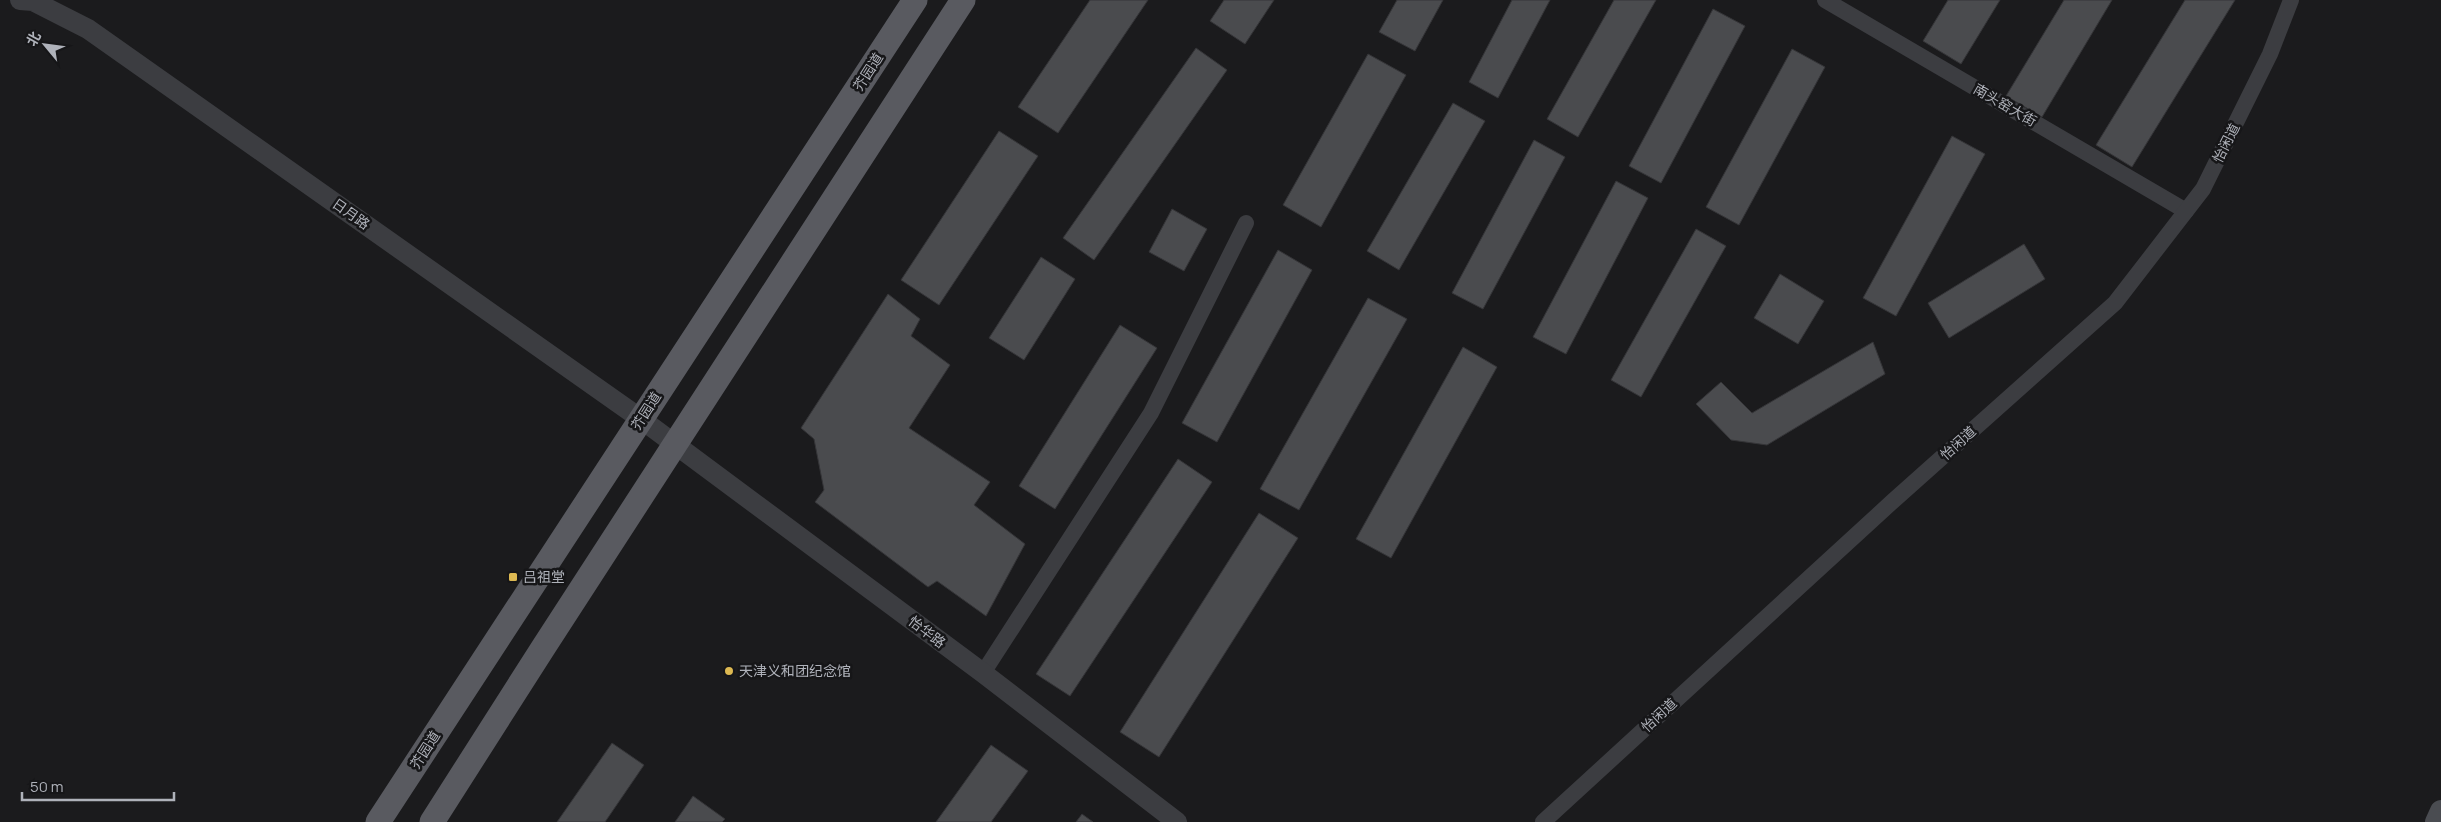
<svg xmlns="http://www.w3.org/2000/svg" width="2441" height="822" font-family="Manrope,'Noto Sans SC',sans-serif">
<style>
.building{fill:#4a4b4e;stroke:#353538}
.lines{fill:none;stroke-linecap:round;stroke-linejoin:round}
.minor{stroke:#3c3d41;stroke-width:16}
.tertiary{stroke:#3c3d41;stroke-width:20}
.secondary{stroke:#4a4c51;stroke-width:22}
.primary{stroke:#595a60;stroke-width:25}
.poi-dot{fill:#ddb952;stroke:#161618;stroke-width:2}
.labels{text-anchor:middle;stroke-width:5;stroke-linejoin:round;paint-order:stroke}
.street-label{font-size:14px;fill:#afb2ba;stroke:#161618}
.poi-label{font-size:14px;fill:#afb2ba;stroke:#161618;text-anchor:start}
</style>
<rect width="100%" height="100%" fill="#1b1b1d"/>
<g class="building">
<path d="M1090 0H1148L1058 133 1018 107Z"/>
<path d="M1224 0H1274L1245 44 1210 21Z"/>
<path d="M1397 0H1443L1415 51 1379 32Z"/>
<path d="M1512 0H1550L1498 98 1469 82Z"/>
<path d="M1614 0H1656L1578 137 1547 119Z"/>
<path d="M1948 0H2000L1961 64 1923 41Z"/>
<path d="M2064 0H2112L2042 117 2006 96Z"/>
<path d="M2185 0H2235L2132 167 2096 145Z"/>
<path d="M1713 9 1745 26 1661 183 1629 166Z"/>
<path d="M1196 48 1227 70 1094 260 1063 238Z"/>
<path d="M1792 49 1825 67 1739 225 1706 207Z"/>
<path d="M1368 54 1406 75 1321 227 1283 205Z"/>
<path d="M1453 103 1485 121 1399 270 1367 251Z"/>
<path d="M999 131 1038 156 939 305 901 280Z"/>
<path d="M1952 136 1985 154 1896 316 1863 298Z"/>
<path d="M1534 140 1565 157 1483 309 1452 293Z"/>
<path d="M1616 181 1648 198 1566 354 1533 337Z"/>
<path d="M1172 209 1207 229 1184 271 1149 252Z"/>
<path d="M1696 229 1726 246 1641 397 1611 380Z"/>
<path d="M2024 244 2045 279 1949 338 1928 303Z"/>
<path d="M1278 250 1312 270 1217 442 1182 423Z"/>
<path d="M1041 257 1075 279 1024 360 989 338Z"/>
<path d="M1780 274 1824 301 1798 344 1754 318Z"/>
<path d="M888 294 920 319 911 336 950 365 909 428 990 482 974 505 1025 544 986 616 937 581 928 587 815 502 824 490 814 439 801 428Z"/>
<path d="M1368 298 1407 319 1299 510 1260 489Z"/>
<path d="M1120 325 1157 348 1055 509 1019 486Z"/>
<path d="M1873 342 1885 374 1767 445 1731 440 1696 404 1721 382 1752 413Z"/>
<path d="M1463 347 1497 367 1391 558 1356 539Z"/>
<path d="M1178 459 1212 482 1070 696 1036 674Z"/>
<path d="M1259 513 1298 538 1159 757 1120 732Z"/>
<path d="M612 743 644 765 605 822H557Z"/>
<path d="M991 745 1028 771 991 822H936Z"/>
<path d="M693 796 725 819 722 822H675Z"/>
<path d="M1082 814 1093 822H1076Z"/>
</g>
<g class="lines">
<g class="minor">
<path d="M1825 0 2186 211"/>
<path d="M983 673 1151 413 1246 223"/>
<path d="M1543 822 1893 501 2115 303 2203 189 2270 54 2291 0"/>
</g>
<path class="tertiary" d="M20 0 33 1 88 29 641 419 983 673 1177 822"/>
<path class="secondary" d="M2436 822 2441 811"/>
<g class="primary">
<path d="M378 822 915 0"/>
<path d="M432 822 543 648 963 0"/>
</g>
</g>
<g class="poi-dot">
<rect x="508" y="572" width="10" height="10" rx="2.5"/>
<circle cx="729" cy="671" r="5"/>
</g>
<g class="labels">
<g class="street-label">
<text transform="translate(868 72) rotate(-57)" y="5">芥园道</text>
<text transform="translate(2005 105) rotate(30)" y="5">南头窑大街</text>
<text transform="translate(2226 143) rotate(-63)" y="5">怡闲道</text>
<text transform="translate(351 214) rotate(35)" y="5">日月路</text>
<text transform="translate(646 411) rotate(-57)" y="5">芥园道</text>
<text transform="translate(1958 443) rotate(-42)" y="5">怡闲道</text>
<text transform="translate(927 632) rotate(37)" y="5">怡华路</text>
<text transform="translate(1659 715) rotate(-43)" y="5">怡闲道</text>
<text transform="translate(425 750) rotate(-57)" y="5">芥园道</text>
</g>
<g class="poi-label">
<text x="523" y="582">吕祖堂</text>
<text x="739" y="676">天津义和团纪念馆</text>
</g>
</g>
<g transform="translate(45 45) rotate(299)" stroke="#161618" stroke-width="4" paint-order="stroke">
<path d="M0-4L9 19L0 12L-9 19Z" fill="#afb2ba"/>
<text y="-8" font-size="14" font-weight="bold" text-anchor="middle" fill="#afb2ba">北</text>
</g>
<path d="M22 792v8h152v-8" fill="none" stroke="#afb2ba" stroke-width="2.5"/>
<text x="30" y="792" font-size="15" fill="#afb2ba" stroke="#161618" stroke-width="4" paint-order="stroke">50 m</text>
</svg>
